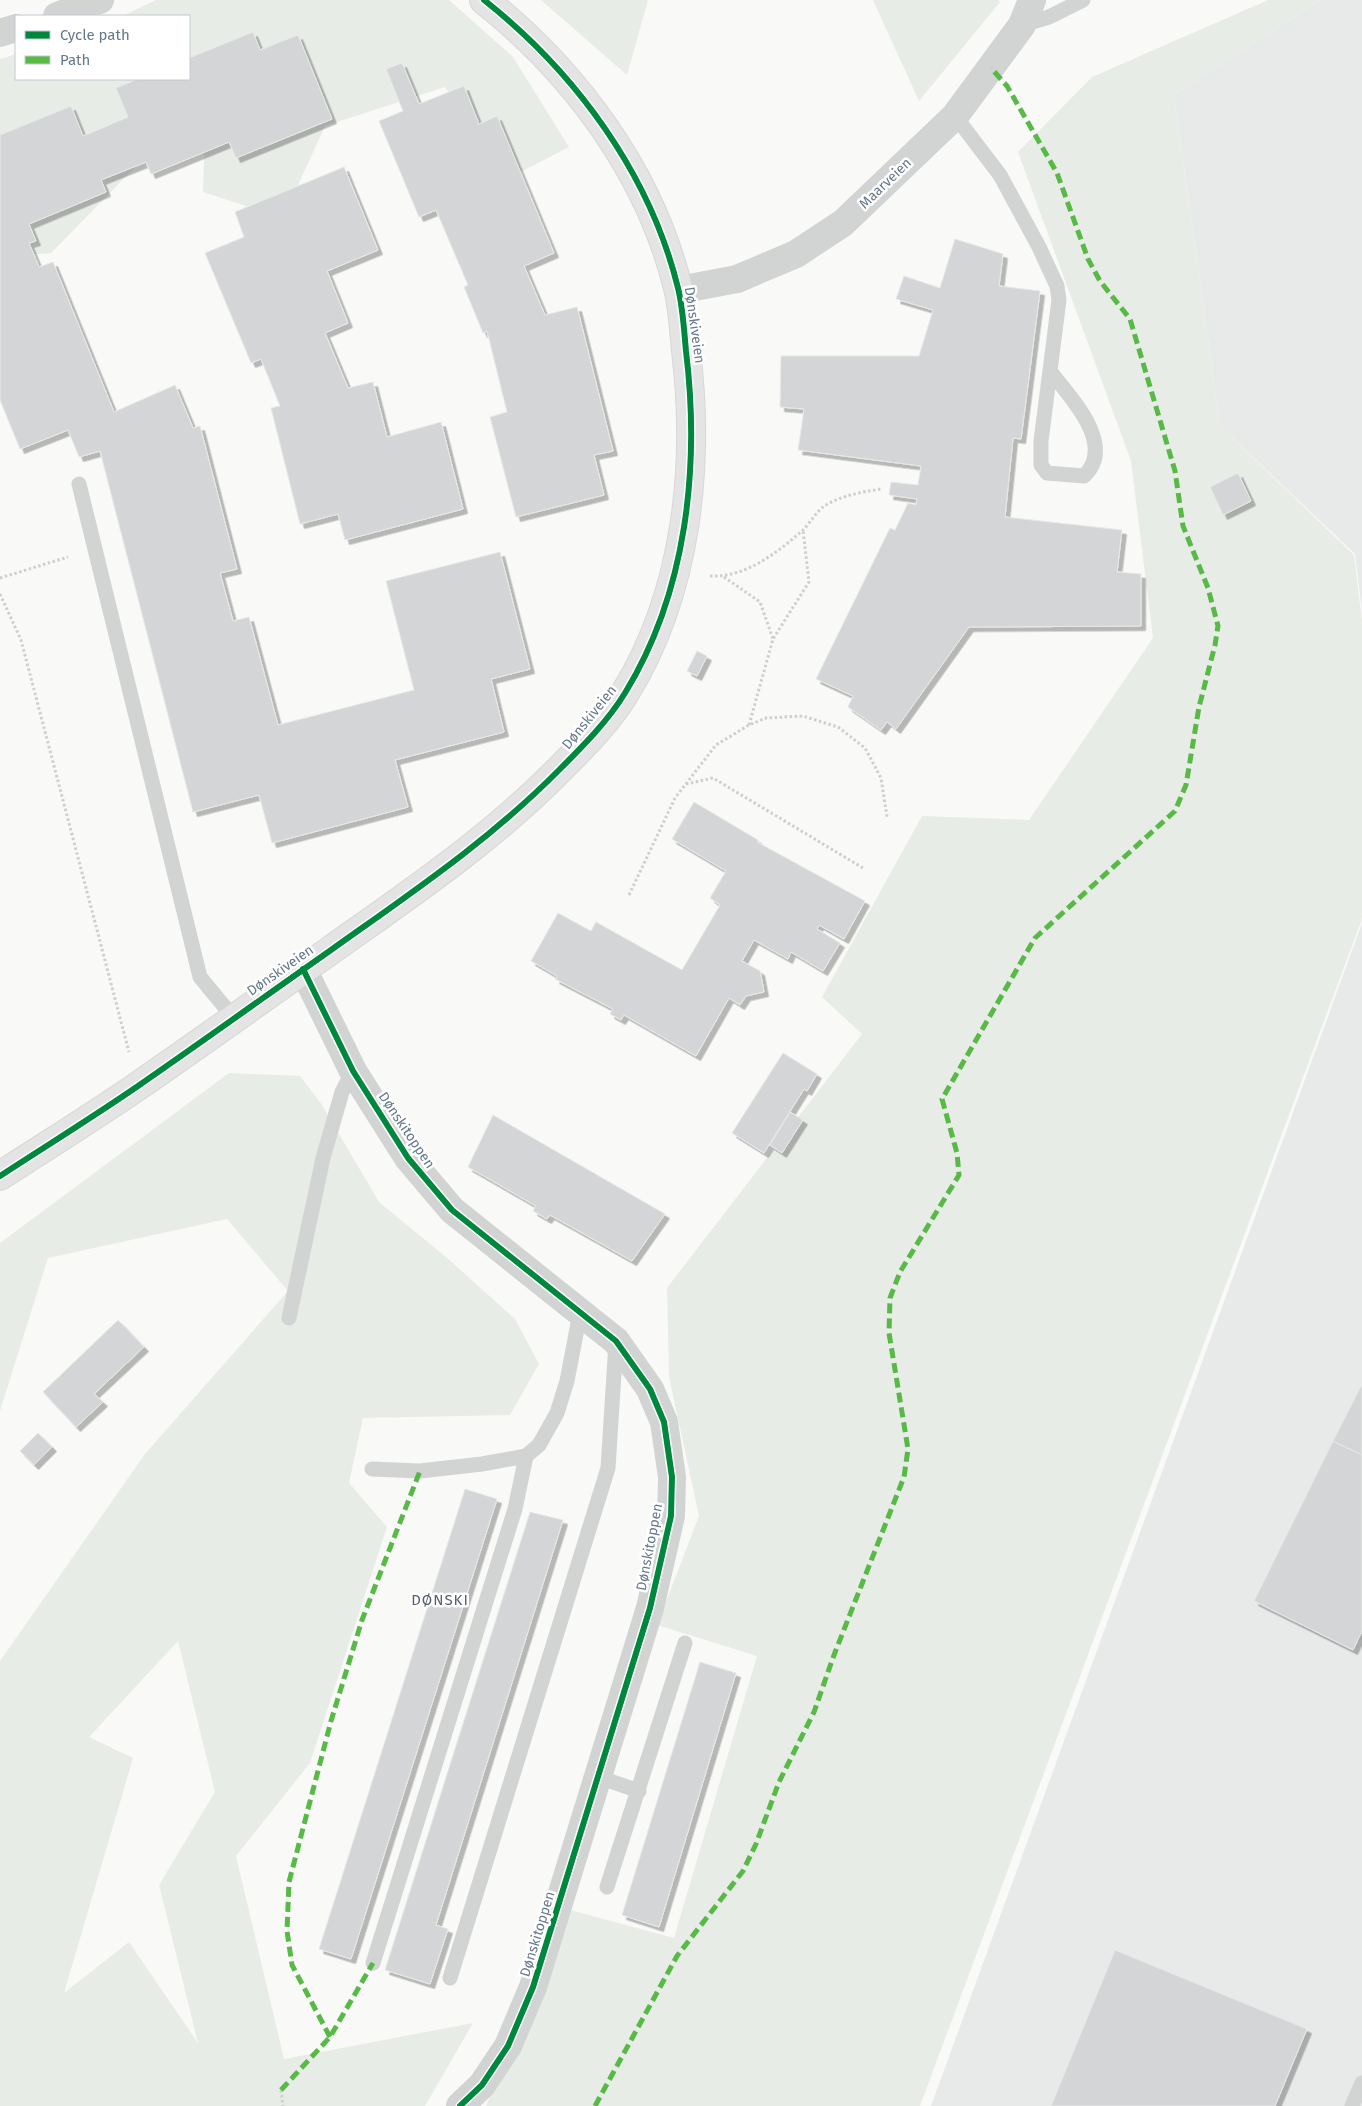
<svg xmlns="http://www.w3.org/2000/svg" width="1362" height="2106" font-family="'Fira Sans',sans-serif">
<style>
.built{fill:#e8e9e9}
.green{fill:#e8ece6;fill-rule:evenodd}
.building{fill:#d4d5d6;stroke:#e8e8e8;filter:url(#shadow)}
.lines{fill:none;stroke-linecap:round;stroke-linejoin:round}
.secondary-casing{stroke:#d6d7d7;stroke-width:30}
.path{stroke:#cecfd1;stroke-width:3;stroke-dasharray:2.5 2.5;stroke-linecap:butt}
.lane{stroke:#d2d3d3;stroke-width:15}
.street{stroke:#d2d3d3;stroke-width:28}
.secondary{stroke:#e4e4e4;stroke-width:28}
.quiet{stroke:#58b947;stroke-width:5;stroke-dasharray:10 5;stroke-linecap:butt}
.cycleway-casing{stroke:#fff;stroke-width:9}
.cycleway{stroke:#00873e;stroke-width:6}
.labels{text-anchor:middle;stroke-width:5;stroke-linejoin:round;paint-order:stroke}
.street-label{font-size:14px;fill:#66788b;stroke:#fff}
.neighbourhood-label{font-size:15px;letter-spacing:1px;fill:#55616f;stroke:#fff}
</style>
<defs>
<filter id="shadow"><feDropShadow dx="4.5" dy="4.5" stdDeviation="0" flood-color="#0004"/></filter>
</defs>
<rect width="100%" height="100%" fill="#f9f9f8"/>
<g class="built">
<path d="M1320 0H1362V612L1355 554 1220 426 1174 95Z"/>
<path d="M1362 923V2106H931Z"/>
</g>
<g class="green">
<path d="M156 0H449L513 57 569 147 505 180 445 87 325 126 283 218 203 192 206 95 51 253 0 257V59L16 54V79H189V16H122Z"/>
<path d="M541 0H648L627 75Z"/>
<path d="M873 0H998L1000 2 919 101Z"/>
<path d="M1268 0H1320L1174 95 1220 426 1354 555 1362 621V919L920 2106H486L570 1910 674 1938 757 1656 657 1625 699 1516 669 1377 667 1288 862 1034 822 997 922 816 1029 820 1153 638 1131 461 1018 152 1092 77Z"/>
<path d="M229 1073 300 1076 322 1105 379 1202 446 1257 515 1319 539 1364 510 1415 363 1418 349 1483 387 1527 310 1763 236 1856 284 2059 473 2023 425 2106H0V1661L145 1454 288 1291 227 1219 48 1258 0 1411V1243ZM178 1641 215 1792 159 1885 198 2043 129 1942 64 1993 133 1758 89 1737Z"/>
</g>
<g class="building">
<path d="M253 32 260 50 298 35 332 119 236 158 229 142 151 174 146 162 101 180 106 192 29 224 36 241 29 243 39 267 53 262 114 412 175 385 193 428 200 426 237 569 220 573 233 621 249 617 278 725 414 690 386 581 500 552 530 669 491 679 504 732 395 760 408 807 272 843 259 795 193 812 100 451 79 457 68 430 20 449 0 400V135L71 106 83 136 128 117 116 88 138 79H189V58Z"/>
<path d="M402 63 419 104 464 86 479 124 497 116 554 253 524 266 545 315 577 307 613 451 594 455 604 495 516 517 490 417 507 412 487 331 483 333 464 287 468 285 436 210 419 217 379 121 403 111 386 69Z"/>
<path d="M344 167 378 250 327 271 348 323 325 333 348 388 373 382 387 437 441 422 463 509 345 540 338 514 300 524 271 408 280 406 261 359 251 363 205 253 244 237 235 212Z"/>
<path d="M955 239 1003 254 999 286 1040 291 1021 439 1013 438 1005 517 1122 530 1117 572 1141 574V626L969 627 896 729 887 722 881 730 848 707 853 696 816 679 890 528 895 530 908 503 916 505 917 499 889 495 891 482 918 485 921 466 798 450 804 409 780 407 781 356H919L933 310 896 299 904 276 940 288Z"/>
<path d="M1238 473 1251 501 1223 515 1210 487Z"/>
<path d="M697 651 707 656 697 676 687 671Z"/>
<path d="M694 802 758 840 757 842 865 901 844 939 819 925 817 929 840 943 823 971 791 952 788 959 754 940 742 961 760 971 764 992 746 996 740 1005 729 998 696 1056 624 1015 621 1020 610 1014 613 1009 555 979 557 976 531 961 558 913 591 931 596 922 682 970 720 905 710 898 726 871 672 839Z"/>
<path d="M783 1053 817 1074 807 1091 804 1089 764 1153 732 1133Z"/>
<path d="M790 1112 803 1120 782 1153 770 1145Z"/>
<path d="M493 1115 665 1214 632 1261 550 1215 547 1219 533 1211 536 1206 468 1167Z"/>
<path d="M118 1320 144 1347 94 1394 103 1402 76 1427 43 1392Z"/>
<path d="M1362 1384V1455L1333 1441Z"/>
<path d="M38 1433 52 1447 34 1465 20 1451Z"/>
<path d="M1333 1441 1362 1455V1631L1353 1650 1254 1601Z"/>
<path d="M465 1489 497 1499 351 1959 319 1949Z"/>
<path d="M530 1512 563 1520 436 1925 448 1929 430 1984 385 1970Z"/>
<path d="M700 1662 736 1673 659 1927 622 1915Z"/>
<path d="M1115 1950 1307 2029 1275 2106H1051Z"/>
</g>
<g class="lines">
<g class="secondary-casing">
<path id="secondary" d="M0 1176C46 1146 93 1117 138 1086 203 1041 267 995 331 950 411 893 490 840 559 770 583 746 608 721 625 693 687 592 700 466 686 351 684 330 683 308 678 288 650 174 576 73 484 0"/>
</g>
<g class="path">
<path d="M710 576C745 578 777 553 803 530 811 522 817 510 826 505 843 495 862 492 881 489"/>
<path d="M724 577 760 602 773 639"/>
<path d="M0 578 68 557"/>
<path d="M0 594 21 640 129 1052"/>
<path d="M749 725 773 639 809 582 803 530"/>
<path d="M686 784 713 778 863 868"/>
<path d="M629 895 675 798 716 745 749 725 766 718 803 716 838 727 865 748 881 778 887 817"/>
<path d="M281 2090 283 2106"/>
</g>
<g class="lane">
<path d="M1022 25 1049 17 1083 0"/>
<path d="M955 116 1000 175 1039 247 1057 286 1059 300 1041 441V465L1047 473 1084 476C1117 445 1070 397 1050 371"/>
<path d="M79 484 200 977 233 1017"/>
<path d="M289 1318 323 1158 342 1092 353 1071"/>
<path d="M372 1469 420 1471 482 1464 526 1456 539 1445 557 1413 567 1381 580 1313"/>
<path d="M598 1777 639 1791"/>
<path d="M607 1887 685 1643"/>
<path d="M373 1963 515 1509 526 1456"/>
<path d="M450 1978 608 1468 616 1343"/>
<path d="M1352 2106 1362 2083"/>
</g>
<g class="street">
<path d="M57 16 100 0"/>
<path d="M0 33 16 28"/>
<path d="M679 290 737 279 796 254 843 223 955 116 1022 25 1032 0"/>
<path d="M303 969 353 1071 408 1158 452 1210 616 1341 650 1389 664 1422 672 1477 671 1516 650 1608 533 1987 508 2046 482 2085 460 2106"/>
</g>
<use href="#secondary" class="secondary"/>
<g class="quiet">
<path d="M330 2037 292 1965 287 1931 289 1882 331 1721 362 1620 420 1471"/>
<path d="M281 2090 330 2037 373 1963"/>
<path d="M595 2106 677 1956 743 1871 756 1844 779 1782 814 1712 834 1655 904 1477 908 1449 889 1333 890 1298 900 1272 959 1175 957 1153 942 1099 1035 938 1175 811 1186 785 1199 707 1215 645 1218 626 1208 588 1183 526 1175 471 1130 319 1100 281 1088 259 1057 173 1007 86 991 68"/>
</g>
<g class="cycleway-casing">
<g id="cycleway">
<path d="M303 969 353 1071 408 1158 452 1210 616 1341 650 1389 664 1422 672 1477 671 1516 650 1608 533 1987 508 2046 482 2085 460 2106"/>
<path d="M0 1176C46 1146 93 1117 138 1086 203 1041 267 995 331 950 411 893 490 840 559 770 583 746 608 721 625 693 687 592 700 466 686 351 684 330 683 308 678 288 650 174 576 73 484 0"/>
</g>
</g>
<use href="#cycleway" class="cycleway"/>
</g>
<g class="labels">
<g class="street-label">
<text transform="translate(885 183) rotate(-44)" y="5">Maarveien</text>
<text transform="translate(695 325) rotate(82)" y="5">Dønskiveien</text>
<text transform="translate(589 717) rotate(-51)" y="5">Dønskiveien</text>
<text transform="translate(280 970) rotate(-35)" y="5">Dønskiveien</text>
<text transform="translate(407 1130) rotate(56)" y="5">Dønskitoppen</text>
<text transform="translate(649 1547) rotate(-79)" y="5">Dønskitoppen</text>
<text transform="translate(537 1934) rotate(-73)" y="5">Dønskitoppen</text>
</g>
<g class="neighbourhood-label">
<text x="440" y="1605">DØNSKI</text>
</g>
</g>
<rect x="15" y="15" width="175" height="65" fill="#ffffff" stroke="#c2c9d1"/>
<rect x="25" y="31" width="25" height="8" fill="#00873e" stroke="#c2c9d1"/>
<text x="60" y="40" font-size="15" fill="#66788b">Cycle path</text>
<rect x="25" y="56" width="25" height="8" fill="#58b947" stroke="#c2c9d1"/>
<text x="60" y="65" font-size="15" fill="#66788b">Path</text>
</svg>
